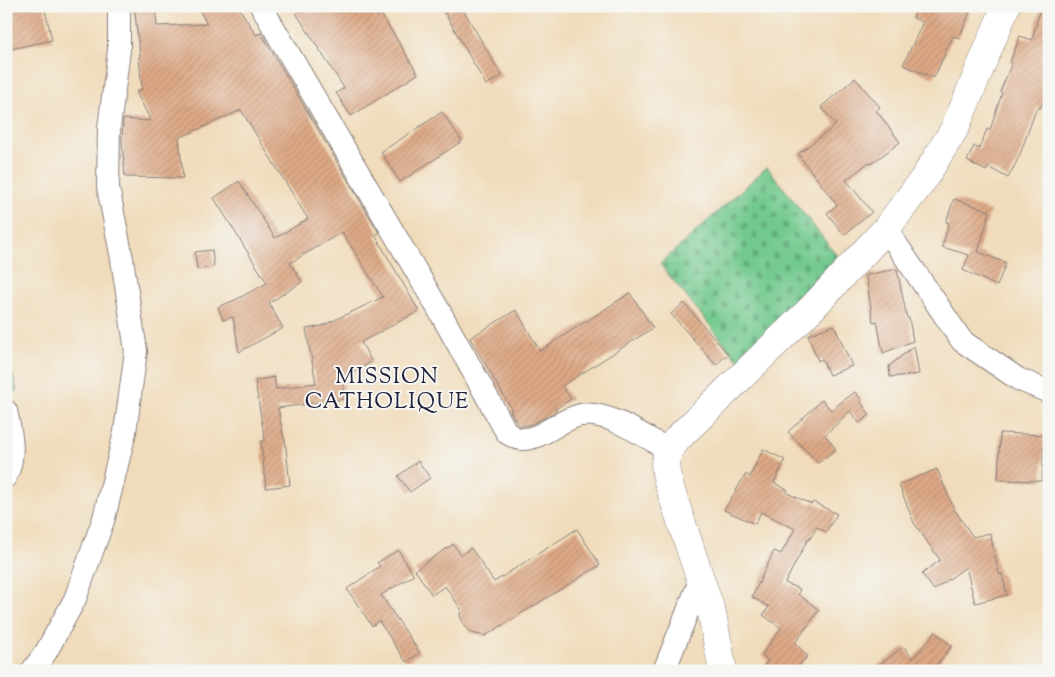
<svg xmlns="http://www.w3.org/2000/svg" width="1055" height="677" font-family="'Sorts Mill Goudy',serif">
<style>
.forest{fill:url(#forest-firs);stroke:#40685a}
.cemetery{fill:url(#cemetery-stones);stroke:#4a7664}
.building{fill:url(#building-hatch)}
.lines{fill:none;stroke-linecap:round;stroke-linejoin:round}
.minor-casing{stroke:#897f7b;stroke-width:24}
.tertiary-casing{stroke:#897f7b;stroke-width:29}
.minor{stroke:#fff;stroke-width:22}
.tertiary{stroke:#fff;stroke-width:28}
.labels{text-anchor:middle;stroke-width:4;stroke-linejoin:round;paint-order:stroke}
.neighbourhood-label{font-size:22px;letter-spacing:1px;fill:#22223b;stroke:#f6f6f2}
</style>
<defs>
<pattern id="forest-firs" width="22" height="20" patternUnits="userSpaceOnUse" patternTransform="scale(1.25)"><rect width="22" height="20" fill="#5dad79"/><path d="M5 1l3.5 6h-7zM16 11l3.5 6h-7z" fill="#4c8c64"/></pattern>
<pattern id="cemetery-stones" width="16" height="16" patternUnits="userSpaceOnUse" patternTransform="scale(1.25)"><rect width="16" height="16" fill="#72c98e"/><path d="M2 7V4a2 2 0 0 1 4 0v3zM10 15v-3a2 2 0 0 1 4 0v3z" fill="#62ac7b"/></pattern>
<pattern id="building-hatch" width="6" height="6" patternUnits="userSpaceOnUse" patternTransform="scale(1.25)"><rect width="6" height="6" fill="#dda986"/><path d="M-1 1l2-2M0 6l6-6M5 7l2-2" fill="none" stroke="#bd9175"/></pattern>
</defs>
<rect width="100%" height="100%" fill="#f6f6f2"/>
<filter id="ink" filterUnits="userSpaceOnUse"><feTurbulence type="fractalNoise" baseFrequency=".02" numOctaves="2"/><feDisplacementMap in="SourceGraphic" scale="10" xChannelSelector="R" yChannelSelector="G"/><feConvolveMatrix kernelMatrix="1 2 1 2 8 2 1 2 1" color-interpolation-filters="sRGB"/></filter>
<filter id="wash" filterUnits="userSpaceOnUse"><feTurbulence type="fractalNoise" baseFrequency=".0096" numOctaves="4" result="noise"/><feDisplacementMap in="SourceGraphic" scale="20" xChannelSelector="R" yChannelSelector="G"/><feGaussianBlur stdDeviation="1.12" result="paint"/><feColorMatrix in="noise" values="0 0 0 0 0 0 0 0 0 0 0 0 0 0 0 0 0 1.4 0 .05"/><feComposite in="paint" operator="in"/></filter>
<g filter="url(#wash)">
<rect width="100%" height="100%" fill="#f0dcbb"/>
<path class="forest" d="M6 351 17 391 6 392Z"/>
<path class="cemetery" d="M767 167 845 266 742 365 660 264Z"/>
<g id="blocks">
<g class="building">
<path d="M6 6H44L52 40 6 50Z"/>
<path d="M134 6H155L157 26 207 24 197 6H238L256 35 261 33 379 233 375 235 419 311 361 342 372 362 342 378 345 399 278 408 284 439H285L290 485 266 488 261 441H265L255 381 274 377 276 389 316 383 306 329 322 326 383 297 342 232 290 263 302 282 269 303 283 328 239 352 233 317 223 320 218 307 235 300 267 283 214 198 239 181 275 238 308 219 241 110 179 138 183 178 125 177 122 142 123 119 151 121 136 92 142 89 139 57 140 56Z"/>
<path d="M307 6H376L418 74 351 116 336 93 344 88 296 13Z"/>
<path d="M441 6H461L502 76 486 85Z"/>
<path d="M917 6H972L959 38 953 36 934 78 903 65 923 22 913 18Z"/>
<path d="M1041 6H1049V88L1040 109 1037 107 1019 157 1008 178 988 167 986 171 967 161 974 146 979 149 987 129 990 130 1002 93 1000 92 1012 63 1010 62 1020 36 1032 40Z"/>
<path d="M855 78 880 107 876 110 900 142 871 164 869 162 846 180 872 212 844 235 827 213 837 205 798 154 836 125 821 107Z"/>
<path d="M442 112 462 141 400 182 381 152Z"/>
<path d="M954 199 990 211 978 252 1006 263 997 286 963 270 969 255 942 247 949 223 946 222Z"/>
<path d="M212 250 214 267 197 269 195 252Z"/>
<path d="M897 269 907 318H909L913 341 883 353 877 321 873 322 866 275Z"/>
<path d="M630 293 653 328 562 386 571 399 555 409 556 411 532 424 521 426 517 423 510 411 512 410 470 338 516 310 540 351Z"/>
<path d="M684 303 728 354 716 365 671 314Z"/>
<path d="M834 325 852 366 829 375 822 359 818 361 808 335Z"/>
<path d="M914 346 919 374 890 377 889 366Z"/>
<path d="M855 392 862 400 860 401 870 415 859 423 850 411 825 435 836 449 818 463 788 432 822 400 831 410Z"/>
<path d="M1000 433 1044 435 1042 481 998 480Z"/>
<path d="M763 449 785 460 774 483 788 490 787 493 811 504 813 502 837 514 826 532 817 527 809 540 808 539 785 583 800 589 798 594 819 610 795 643 808 656 794 671H761L768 660 762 655 781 628 763 615 769 607 752 597 774 551 781 554 795 529 761 512 755 524 724 510 746 474 750 477Z"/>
<path d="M418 461 430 478 410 492 398 476Z"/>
<path d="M937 469 954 509 973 537 990 533 999 574H1002L1007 595 975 603 966 567 934 590 922 574 940 560 914 523 899 485Z"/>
<path d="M577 529 600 565 485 636 471 633 464 625 460 616 461 609 445 586 432 595 415 570 453 544 461 555 471 548 494 582Z"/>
<path d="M398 550 414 575 381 595 420 653 406 662 379 621 372 626 347 589 380 566 377 563Z"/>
<path d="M935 632 952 646 932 671H870L904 647 913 659Z"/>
</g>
</g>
</g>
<g filter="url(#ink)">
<use href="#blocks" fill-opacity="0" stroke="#897f7b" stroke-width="1"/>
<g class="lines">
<g class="minor-casing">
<g id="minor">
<path d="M261 6 440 312 507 433C511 435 516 439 521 439 542 440 559 419 581 415 609 411 645 437 669 450"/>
<path d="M886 229 962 341 1018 379 1049 392"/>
<path d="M6 411C11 432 16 456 6 476"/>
<path d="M32 671 46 652 75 599 104 518 125 432 136 351 122 259 108 187 109 128 119 50V6"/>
<path d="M664 671 701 578"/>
</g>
</g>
<g class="tertiary-casing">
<path id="tertiary" d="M723 671 712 614 670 488C663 463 662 460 677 439L813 307 886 229 923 180 955 128 1006 6"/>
</g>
<use href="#minor" class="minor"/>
<use href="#tertiary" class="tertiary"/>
</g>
</g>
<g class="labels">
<g class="neighbourhood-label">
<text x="387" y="383">MISSION<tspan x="387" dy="25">CATHOLIQUE</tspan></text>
</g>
</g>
<rect width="1055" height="677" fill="none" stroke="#f6f6f2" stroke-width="25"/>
</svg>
